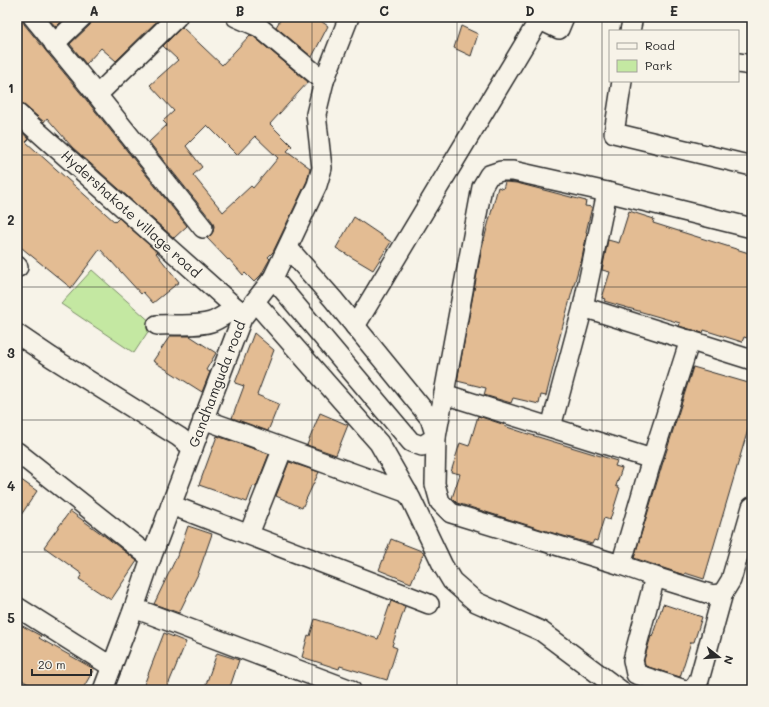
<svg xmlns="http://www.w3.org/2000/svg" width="769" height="707" font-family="Mali,sans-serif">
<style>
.green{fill:#c4e8a2;stroke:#788a66}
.building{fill:#e3bc93;stroke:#2b2b2b;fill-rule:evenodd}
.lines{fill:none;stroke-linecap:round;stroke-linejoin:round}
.minor-casing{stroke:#2b2b2b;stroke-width:22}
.minor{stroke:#f7f3e8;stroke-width:19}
.grid{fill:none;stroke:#2b2b2b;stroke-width:1;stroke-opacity:0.55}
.labels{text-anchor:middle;stroke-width:3;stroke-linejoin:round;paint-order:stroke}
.street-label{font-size:14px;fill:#2b2b2b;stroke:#f7f3e8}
.neatline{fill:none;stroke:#2b2b2b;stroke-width:1.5}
.grid-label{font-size:13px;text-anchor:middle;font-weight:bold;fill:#2b2b2b}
</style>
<rect width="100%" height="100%" fill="#f7f3e8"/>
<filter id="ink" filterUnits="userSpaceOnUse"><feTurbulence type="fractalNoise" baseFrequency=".025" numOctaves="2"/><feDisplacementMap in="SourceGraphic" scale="8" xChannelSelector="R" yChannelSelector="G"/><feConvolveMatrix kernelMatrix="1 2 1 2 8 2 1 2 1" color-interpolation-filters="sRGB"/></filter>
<g filter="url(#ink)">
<path class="green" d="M92 270 153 324 134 353 61 304Z"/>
<g class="building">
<path d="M17 17H22L24 24 46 51 88 102 187 226 174 238 72 147 47 118 44 122 24 105 17 102Z"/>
<path d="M47 17H66L56 27Z"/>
<path d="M93 17H161L116 61 101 48 86 64 70 44 90 25Z"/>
<path d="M282 17H315L328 26 312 57 276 27Z"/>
<path d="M461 26 478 34 471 56 454 48Z"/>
<path d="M182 27 222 65 250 35 253 36 308 82 270 124 292 146 287 151 310 168 307 181 273 252 268 257 270 259 267 264 261 275 254 282 245 273 243 275 229 259 228 260 207 238 210 236 213 232 214 226 212 221 149 142 167 125 163 121 174 111 150 85 178 60 163 46ZM207 125 237 155 255 136 278 158 253 188 251 186 223 212 193 175 202 167 186 146Z"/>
<path d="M17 128 29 139 26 142 115 222 119 218 157 252 156 253 179 282 153 303 143 292 141 294 100 249 71 288 17 244Z"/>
<path d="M505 182 517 183 586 201 585 206 592 207 586 232 587 233 581 263H580L557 347 558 348 546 396 541 395 539 404 513 398 511 403 484 395 486 388 457 381 482 247 498 187 503 189Z"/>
<path d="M629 211 654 219 653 223 752 254V324L747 338 744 337 742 342 704 330 703 333 679 326 680 323 604 301 605 299 602 298 610 272 602 270 608 240 619 243Z"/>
<path d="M354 217 391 242 373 270 336 248Z"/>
<path d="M254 333 274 350 257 395 279 404 268 431 232 418 244 386 235 383Z"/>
<path d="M170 336H190L216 353 206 370 210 372 202 392 153 361Z"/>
<path d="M693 367 752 384V416L704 579 685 573 684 575 634 558 663 462Z"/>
<path d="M320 413 348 425 336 455 307 445Z"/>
<path d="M478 416 505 425 504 426 525 433 617 461 615 466 622 468 616 486 620 488 610 520 604 518 597 541 594 540 592 544 553 533 457 503 452 498 460 474 451 472 460 443 469 446Z"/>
<path d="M217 436 269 454 256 487 253 486 247 502 199 485Z"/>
<path d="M289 462 319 472 302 508 276 496Z"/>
<path d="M17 477 37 491 17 521Z"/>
<path d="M70 511 106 537 137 561 111 600 79 579 82 574 44 547Z"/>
<path d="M188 526 212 534 198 574 179 613 154 604 179 552Z"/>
<path d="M391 539 424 552 411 583 379 570Z"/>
<path d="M391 601 405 607 392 646 397 648 387 680 340 666 339 669 302 657 308 635 310 636 315 619 378 639Z"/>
<path d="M663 604 702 617 694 642H691L680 677 645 666 644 660 651 636 652 637Z"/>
<path d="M17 623 41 636 39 638 94 669 82 690H38L17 677Z"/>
<path d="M164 633 186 642 166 690H142Z"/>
<path d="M217 653 239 660 229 690H204Z"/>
</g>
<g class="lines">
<g class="minor-casing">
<g id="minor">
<path d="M33 17 97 95 203 228"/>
<path d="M236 17 259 27 324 81"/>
<path d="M534 17 559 29 564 17"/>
<path d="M630 31 633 17"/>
<path d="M54 44 82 17"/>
<path d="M738 63 752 65"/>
<path d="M622 81 614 133 752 166"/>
<path d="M97 95 177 17"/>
<path d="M17 113 236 308 242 318"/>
<path d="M752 228 607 192 513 171H501L489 175 482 187 436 437 435 484 440 502 451 513 621 565 655 577 713 595 723 593 731 580 752 507"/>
<path d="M17 266 18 267"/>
<path d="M273 278 411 442 422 446 436 437 430 418 333 299 288 248"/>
<path d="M255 302 379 443 411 499 443 566 452 581 476 602 541 631 620 690"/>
<path d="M583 307 752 360"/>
<path d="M157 325C174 324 196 327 211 322 220 319 228 312 236 308"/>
<path d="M355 326 539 20"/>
<path d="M17 334 51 357 179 437 193 448"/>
<path d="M444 394 652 459"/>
<path d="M203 419 408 493"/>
<path d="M551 427 583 307 607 192"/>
<path d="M17 452 151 558"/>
<path d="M171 505 429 604"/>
<path d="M249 534 283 448"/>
<path d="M621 565 652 459 690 340"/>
<path d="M655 577 633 660 636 674 685 690"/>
<path d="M17 607 112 667"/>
<path d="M134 608 351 690"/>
<path d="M103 690 134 608 151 558 242 318 273 278 317 185 322 168 316 114 324 81 349 17"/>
<path d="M688 690 694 688 699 680 723 593"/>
</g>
</g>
<use href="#minor" class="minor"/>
</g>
</g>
<path class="grid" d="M167 17V690M312 17V690M457 17V690M602 17V690M17 155H752M17 287H752M17 420H752M17 552H752"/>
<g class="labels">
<g class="street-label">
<text transform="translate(131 214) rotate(42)" y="5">Hydershakote village road</text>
<text transform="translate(217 384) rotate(-69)" y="5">Gandhamguda road</text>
</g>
</g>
<rect width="769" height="707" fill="none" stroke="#f7f3e8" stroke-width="44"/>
<rect x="609" y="30" width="130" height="52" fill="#f7f3e8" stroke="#a5a39c"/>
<rect x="617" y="43" width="20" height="6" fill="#f7f3e8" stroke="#a5a39c"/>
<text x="645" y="50" font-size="12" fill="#2b2b2b">Road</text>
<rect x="617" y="60" width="20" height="12" fill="#c4e8a2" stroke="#a5a39c"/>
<text x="645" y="70" font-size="12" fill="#2b2b2b">Park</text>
<g transform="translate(719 657) rotate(107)" stroke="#f7f3e8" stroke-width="3" paint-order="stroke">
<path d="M0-3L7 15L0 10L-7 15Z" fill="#2b2b2b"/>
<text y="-6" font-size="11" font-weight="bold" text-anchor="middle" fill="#2b2b2b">N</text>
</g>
<path d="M32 669v6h59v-6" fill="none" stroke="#2b2b2b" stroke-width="2"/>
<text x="38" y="669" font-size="12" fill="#2b2b2b" stroke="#f7f3e8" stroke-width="3" paint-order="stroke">20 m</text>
<rect x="22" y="22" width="725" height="663" class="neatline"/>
<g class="grid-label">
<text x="94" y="16">A</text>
<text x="240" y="16">B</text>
<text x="384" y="16">C</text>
<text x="530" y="16">D</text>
<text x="674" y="16">E</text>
<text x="11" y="93">1</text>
<text x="11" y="225">2</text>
<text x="11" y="358">3</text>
<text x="11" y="491">4</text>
<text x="11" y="623">5</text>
</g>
</svg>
